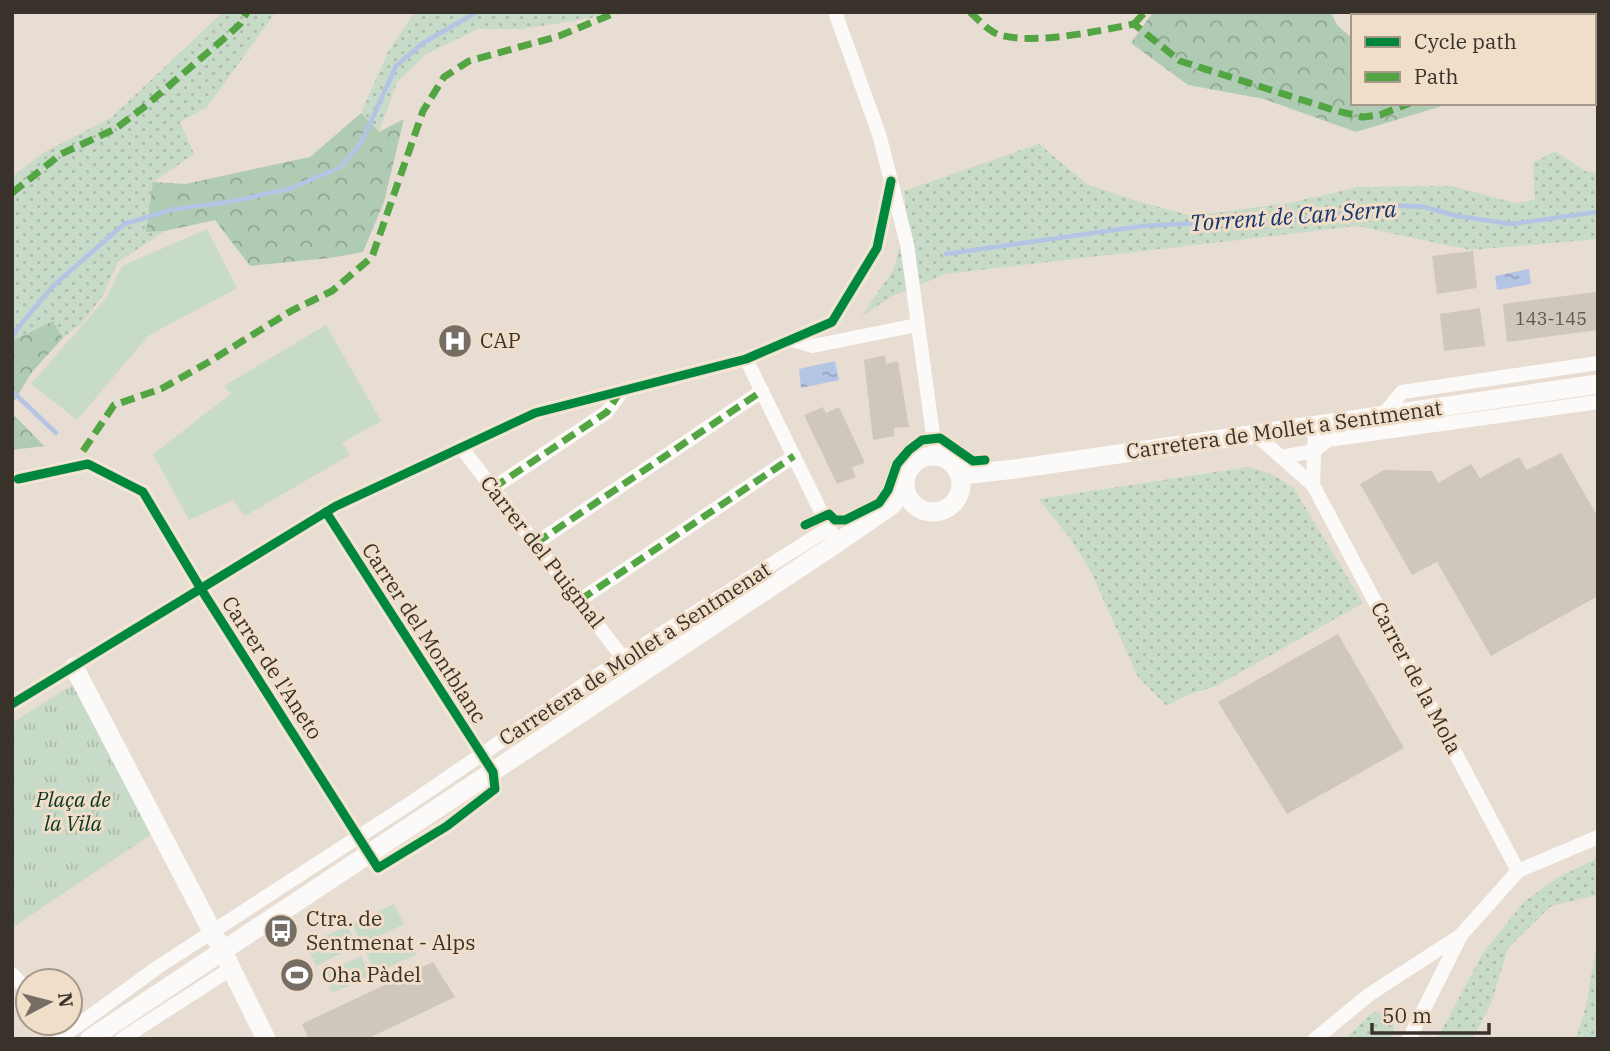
<svg xmlns="http://www.w3.org/2000/svg" width="1610" height="1051" font-family="'IBM Plex Serif',serif">
<style>
.grass{fill:url(#grass-dots)}
.forest{fill:url(#forest-crowns)}
.park{fill:url(#park-tufts)}
.pitch{fill:#c8dac8}
.water{fill:url(#water-ripples)}
.lines{fill:none;stroke-linecap:round;stroke-linejoin:round}
.stream{stroke:#b4c4e4;stroke-width:4.5}
.building{fill:#cfc7be}
.street{stroke:#fcfaf8;stroke-width:14}
.secondary{stroke:#fcfaf8;stroke-width:19}
.quiet{stroke:#53a543;stroke-width:7;stroke-dasharray:14 7;stroke-linecap:butt}
.cycleway-casing{stroke:#f1dec9;stroke-width:13}
.cycleway{stroke:#00873e;stroke-width:9}
.labels{text-anchor:middle;stroke-width:6;stroke-linejoin:round;paint-order:stroke}
.number-label{font-size:18px;fill:#605950}
.poi-label{font-size:21px;fill:#39322a;stroke:#f1dec9;text-anchor:start}
.street-label{font-size:21px;fill:#39322a;stroke:#f1dec9}
.park-label{font-size:21px;font-style:italic;fill:#053722;stroke:#f1dec9}
.water-label{font-size:23px;font-style:italic;fill:#15356f;stroke:#f1dec9}
</style>
<defs>
<pattern id="grass-dots" width="8" height="8" patternUnits="userSpaceOnUse" patternTransform="scale(1.75)"><rect width="8" height="8" fill="#c8dac8"/><path d="M2 2h.1M6 6h.1" fill="none" stroke="#adbcac" stroke-width="1.8" stroke-linecap="round"/></pattern>
<pattern id="forest-crowns" width="20" height="18" patternUnits="userSpaceOnUse" patternTransform="scale(1.75)"><rect width="20" height="18" fill="#b0cbb4"/><path d="M2 6a3 3 0 1 1 6 0M12 15a3 3 0 1 1 6 0" fill="none" stroke="#90a593"/></pattern>
<pattern id="park-tufts" width="24" height="20" patternUnits="userSpaceOnUse" patternTransform="scale(1.75)"><rect width="24" height="20" fill="#c8dac8"/><path d="M3 7l-1-3M5 7V3M7 7l1-3M15 17l-1-3M17 17v-4M19 17l1-3" fill="none" stroke="#adbcac"/></pattern>
<pattern id="water-ripples" width="26" height="14" patternUnits="userSpaceOnUse" patternTransform="scale(1.75)"><rect width="26" height="14" fill="#b4c4e4"/><path d="M2 4q2-2 4 0t4 0M15 11q2-2 4 0t4 0" fill="none" stroke="#93a0b9"/></pattern>
</defs>
<rect width="100%" height="100%" fill="#e8ddd2"/>
<g class="grass">
<path d="M223 12H276L207 107 180 122 194 154 153 182 147 232 165 231 118 262 103 295 82 323 63 338 53 321 12 341V177L43 153 112 117Z"/>
<path d="M415 12H605L591 18 522 29H478L426 54 397 82 379 132 361 113 388 52Z"/>
<path d="M1575 12H1594L1598 26V86L1594 87V16H1581Z"/>
<path d="M1039 144 1087 184 1133 200 1192 216 1289 203 1359 187 1451 186 1515 203 1535 200 1533 163 1555 151 1585 171 1598 173V239L1471 250 1357 226 946 274 890 297 861 317 894 269 907 217 904 191Z"/>
<path d="M1249 467 1271 474 1293 487 1363 603 1216 686 1187 695 1167 706 1138 677 1092 574 1073 542 1039 499Z"/>
<path d="M1598 858V895L1551 906 1508 948 1492 1001 1473 1039H1437L1483 953 1524 902 1557 878Z"/>
<path d="M1598 937V1039H1576L1586 1006Z"/>
<path d="M1373 1012 1386 1014C1394 1023 1397 1028 1391 1039H1345Z"/>
</g>
<g class="forest">
<path d="M1153 12H1331L1337 25 1353 39V103H1452L1356 132 1264 99 1188 85 1131 43Z"/>
<path d="M361 113 379 132 404 119 384 202 363 252 330 258 250 266 215 220 165 231 146 232 153 182 185 184 310 157Z"/>
<path d="M53 321 63 338 32 372 12 405V341Z"/>
<path d="M12 413 44 446 12 450Z"/>
</g>
<path class="park" d="M74 684 153 833 12 928V723Z"/>
<g class="pitch">
<path d="M207 229 237 288 148 336 77 420 31 384 107 297 122 266Z"/>
<path d="M326 325 381 421 342 443 350 455 245 516 233 500 189 520 153 454 231 394 224 386Z"/>
<path d="M394 904 404 924 362 944 352 924Z"/>
<path d="M348 926 356 946 316 966 306 944Z"/>
<path d="M408 934 417 954 376 973 366 953Z"/>
<path d="M361 956 370 976 332 993 323 974Z"/>
</g>
<g class="water">
<path d="M1529 269 1531 284 1497 290 1495 276Z"/>
<path d="M835 361 839 380 801 388 799 369Z"/>
</g>
<g class="lines">
<g class="stream">
<path d="M946 254 1143 226 1216 222 1265 223 1323 217 1386 205 1425 207 1457 216 1512 224 1598 212"/>
<path d="M12 339 17 329 53 286 124 224 175 209 228 202 289 189 341 167 362 141 396 66 423 43 477 12"/>
<path d="M12 391 56 433"/>
</g>
</g>
<g class="building">
<path d="M1511 12H1544L1543 16H1510Z"/>
<path d="M1473 251 1477 288 1437 294 1432 256Z"/>
<path d="M1596 292 1598 330 1507 342 1503 304Z"/>
<path d="M1480 308 1485 346 1444 351 1440 314Z"/>
<path d="M885 355 886 364 898 361 909 427 894 428V436L873 440 864 360Z"/>
<path d="M823 407 826 413 839 407 865 463 852 467 856 477 837 484 804 415Z"/>
<path d="M1561 453 1598 517V596L1491 656 1437 562 1412 575 1360 484 1384 470 1432 471 1438 483 1471 464 1480 478 1519 457 1527 470Z"/>
<path d="M1338 634 1404 748 1287 814 1218 702Z"/>
<path d="M433 962 455 997 367 1039H309L302 1024Z"/>
</g>
<g class="lines">
<g class="street">
<path d="M835 12 879 134 907 244 934 442 943 458"/>
<path d="M792 340 813 346 917 325"/>
<path d="M746 359 832 534"/>
<path d="M1382 416 1402 392 1598 363"/>
<path d="M1256 435 1313 485 1518 871"/>
<path d="M461 447 623 658"/>
<path d="M1281 457 1314 451 1328 440 1598 402"/>
<path d="M18 479 88 464 143 492 201 589 378 868 447 826 495 789 493 772 326 512"/>
<path d="M1313 485 1315 426"/>
<path d="M493 488 607 412 622 391"/>
<path d="M536 543 762 391"/>
<path d="M580 600 794 456"/>
<path d="M12 704 336 506 535 413 746 359 832 322 877 248 891 181"/>
<path d="M12 974 28 991"/>
<path d="M59 1039 158 967 412 802 623 658 829 528"/>
<path d="M122 1039 232 968"/>
<path d="M1315 1039 1370 994 1461 935 1518 871 1598 837"/>
<path d="M1409 1039 1460 937"/>
</g>
<g class="secondary">
<circle cx="933" cy="484" r="28"/>
<path d="M957 470 971 474 1015 469 1598 384"/>
<path d="M74 667 223 952 266 1039"/>
<path d="M90 1039 837 543 892 505 905 486"/>
</g>
<g class="quiet">
<path d="M970 12C978 19 989 32 1000 35 1036 45 1097 31 1134 24L1180 61 1337 111 1363 117 1380 115 1410 103"/>
<path d="M1134 24 1145 12"/>
<path d="M1594 77H1598"/>
<path d="M12 193 61 154 115 129 143 108 227 36 240 24 247 12"/>
<path d="M83 451 114 405 161 389 207 363 291 311 332 291 372 257 423 111 444 77 469 61 559 36 617 12"/>
<path d="M493 488 607 412 620 392"/>
<path d="M536 543 762 391"/>
<path d="M580 600 794 456"/>
</g>
<g class="cycleway-casing">
<g id="cycleway">
<path d="M18 479 88 464 143 492 201 589 378 868 447 826 495 789 493 772 326 512"/>
<path d="M805 525 829 514 835 520H845L879 503 888 490 897 464 909 450 922 440 940 438 973 461 985 460"/>
<path d="M12 704 336 506 535 413 746 359 832 322 877 248 891 181"/>
</g>
</g>
<use href="#cycleway" class="cycleway"/>
</g>
<defs>
<g id="hospital-disc" transform="scale(1.75)"><circle r="9.5" fill="#766e65" stroke="#f1dec9"/><path d="M-5-5h3v3.5h4V-5h3V5h-3V1.5h-4V5h-3Z" fill="#fff"/></g>
<g id="bus-disc" transform="scale(1.75)"><circle r="9.5" fill="#766e65" stroke="#f1dec9"/><path d="M-5-6H5V4H4V6H2V4H-2V6H-4V4H-5ZM-3.5-4V0h7V-4ZM-3.5 1.2v1.5H-2V1.2ZM2 1.2v1.5H3.5V1.2Z" fill="#fff"/></g>
<g id="stadium-disc" transform="scale(1.75)"><circle r="9.5" fill="#766e65" stroke="#f1dec9"/><path d="M0-5a6.5 5 0 1 0 0 10a6.5 5 0 1 0 0-10ZM-3.5-1.8h7v3.6h-7Z" fill="#fff"/></g>
</defs>
<g fill-rule="evenodd">
<use href="#hospital-disc" x="455" y="341"/>
<use href="#bus-disc" x="281" y="931"/>
<use href="#stadium-disc" x="297" y="975"/>
</g>
<g class="labels">
<g class="number-label">
<text x="1551" y="325">143-145</text>
</g>
<g class="poi-label">
<text x="480" y="348">CAP</text>
<text x="306" y="926">Ctra. de<tspan x="306" dy="24">Sentmenat - Alps</tspan></text>
<text x="322" y="982">Oha Pàdel</text>
</g>
<g class="street-label">
<text transform="translate(1284 430) rotate(-8)" y="7">Carretera de Mollet a Sentmenat</text>
<text transform="translate(542 552) rotate(52)" y="7">Carrer del Puigmal</text>
<text transform="translate(424 633) rotate(57)" y="7">Carrer del Montblanc</text>
<text transform="translate(635 654) rotate(-33)" y="7">Carretera de Mollet a Sentmenat</text>
<text transform="translate(272 668) rotate(57)" y="7">Carrer de l'Aneto</text>
<text transform="translate(1416 678) rotate(62)" y="7">Carrer de la Mola</text>
</g>
<g class="park-label">
<text x="73" y="807">Plaça de<tspan x="73" dy="24">la Vila</tspan></text>
</g>
<g class="water-label">
<text transform="translate(1293 216) rotate(-4)" y="8">Torrent de Can Serra</text>
</g>
</g>
<rect width="1610" height="1051" fill="none" stroke="#39322a" stroke-width="28"/>
<rect x="1351" y="14" width="245" height="91" fill="#f1dec9" stroke="#a79989" stroke-width="2"/>
<rect x="1365" y="37" width="35" height="10" fill="#00873e" stroke="#a79989" stroke-width="2"/>
<text x="1414" y="49" font-size="21" fill="#39322a">Cycle path</text>
<rect x="1365" y="72" width="35" height="10" fill="#53a543" stroke="#a79989" stroke-width="2"/>
<text x="1414" y="84" font-size="21" fill="#39322a">Path</text>
<g transform="translate(49 1002) rotate(83)"><circle r="33" fill="#f1dec9" stroke="#a79989" stroke-width="2"/>
<path d="M0-5L12 26L0 18L-12 26Z" fill="#766e65"/>
<text y="-10" font-size="19" font-weight="bold" text-anchor="middle" fill="#39322a">N</text>
</g>
<path d="M1372 1023v10h117v-10" fill="none" stroke="#39322a" stroke-width="3.5"/>
<text x="1382" y="1023" font-size="21" fill="#39322a" stroke="#f1dec9" stroke-width="5" paint-order="stroke">50 m</text>
</svg>
